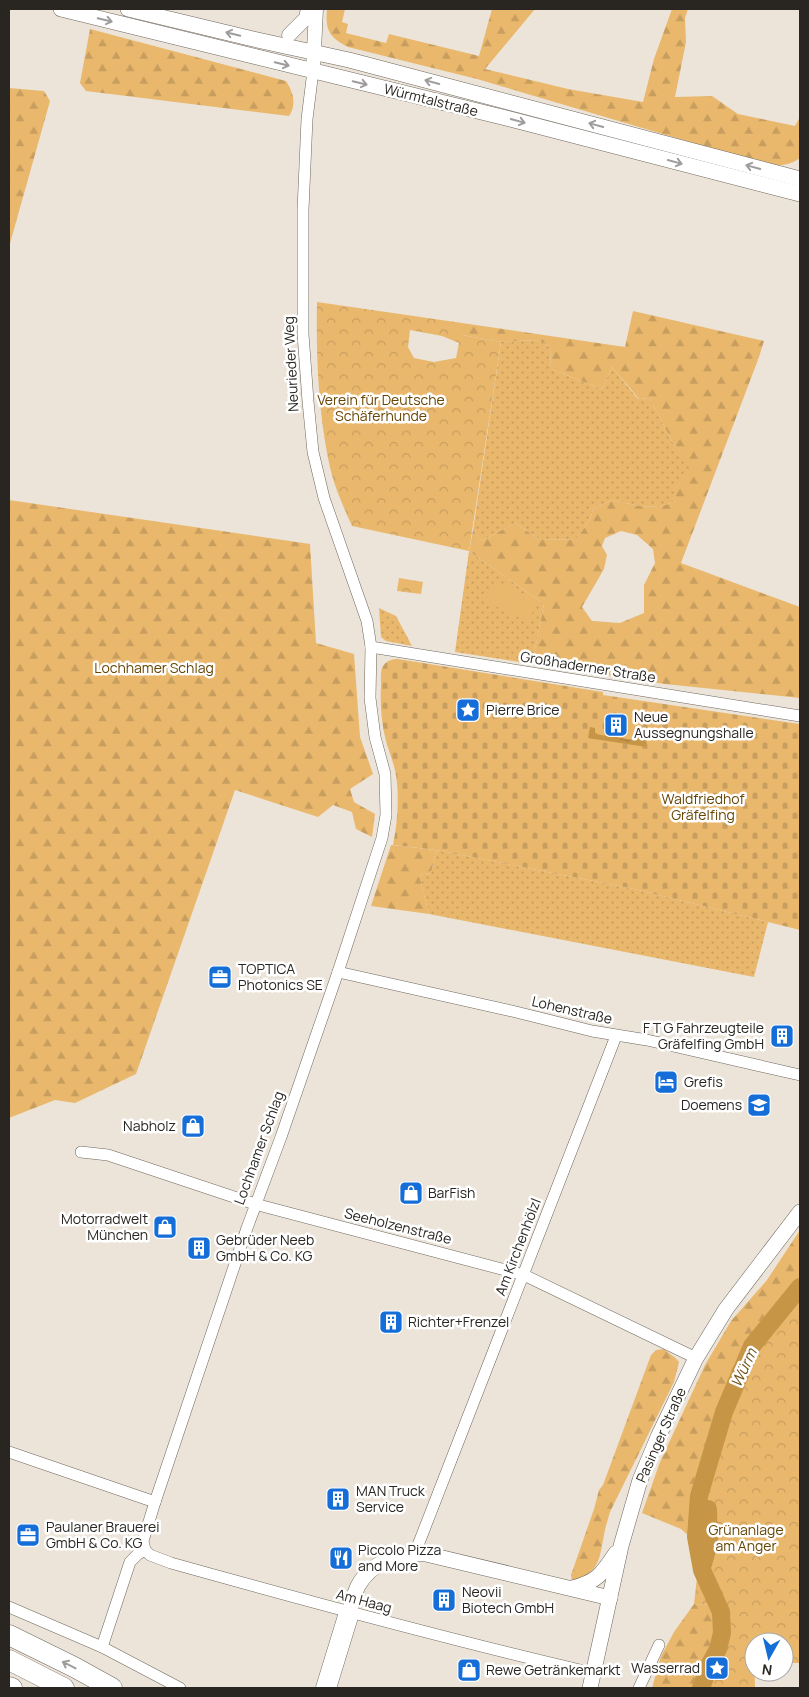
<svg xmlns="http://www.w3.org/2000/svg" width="809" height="1697" font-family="Manrope,sans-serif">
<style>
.grass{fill:url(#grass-dots)}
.forest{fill:url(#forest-firs);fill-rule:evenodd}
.cemetery{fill:url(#cemetery-stones)}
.park{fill:url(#park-crowns);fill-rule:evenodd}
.pitch{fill:#e9b86d}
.water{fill:url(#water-ripples)}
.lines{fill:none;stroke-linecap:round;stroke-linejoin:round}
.river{stroke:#c79546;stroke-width:18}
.minor-casing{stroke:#6e675d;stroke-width:12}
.tertiary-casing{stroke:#6e675d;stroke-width:15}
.secondary-casing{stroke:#6e675d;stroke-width:16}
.motorway-casing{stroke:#6e675d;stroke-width:21}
.minor{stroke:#fff;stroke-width:11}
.tertiary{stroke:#fff;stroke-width:14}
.secondary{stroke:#fff;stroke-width:15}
.motorway{stroke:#fff;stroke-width:20}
.oneway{stroke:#9f9d9c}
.labels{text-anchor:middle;stroke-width:5;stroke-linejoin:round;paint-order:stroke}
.street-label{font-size:14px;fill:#292622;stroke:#fff}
.park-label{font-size:14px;fill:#674503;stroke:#fff}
.poi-label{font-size:14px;fill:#292622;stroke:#fff;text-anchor:start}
.water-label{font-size:15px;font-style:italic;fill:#725014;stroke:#fff}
</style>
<defs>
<pattern id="grass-dots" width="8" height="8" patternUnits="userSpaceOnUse" patternTransform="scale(1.25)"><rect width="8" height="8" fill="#e9b86d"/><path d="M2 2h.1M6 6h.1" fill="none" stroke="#c89e5e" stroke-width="1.8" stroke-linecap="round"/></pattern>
<pattern id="forest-firs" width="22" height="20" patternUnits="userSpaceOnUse" patternTransform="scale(1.25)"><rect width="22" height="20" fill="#e9b86d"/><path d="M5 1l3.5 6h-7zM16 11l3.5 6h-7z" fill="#c89e5e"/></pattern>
<pattern id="cemetery-stones" width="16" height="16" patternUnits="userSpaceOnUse" patternTransform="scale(1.25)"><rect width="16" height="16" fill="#e9b86d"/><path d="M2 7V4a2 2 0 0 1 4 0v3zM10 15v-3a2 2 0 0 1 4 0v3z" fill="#c89e5e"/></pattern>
<pattern id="park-crowns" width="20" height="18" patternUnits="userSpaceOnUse" patternTransform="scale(1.25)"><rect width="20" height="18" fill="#e9b86d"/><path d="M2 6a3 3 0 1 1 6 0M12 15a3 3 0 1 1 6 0" fill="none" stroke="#c89e5e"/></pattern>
<pattern id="water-ripples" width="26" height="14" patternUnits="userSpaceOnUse" patternTransform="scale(1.25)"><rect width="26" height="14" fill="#c79546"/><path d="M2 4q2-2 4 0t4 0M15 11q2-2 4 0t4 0" fill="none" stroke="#a2793a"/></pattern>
</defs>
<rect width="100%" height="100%" fill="#ece4d9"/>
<g class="grass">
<path d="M536 340 550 346 551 369 602 389 612 367 638 399 650 398 674 445 694 465 676 488V501L660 507 639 506 612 500 593 509 590 519 576 540 539 539 515 523 481 541 473 530 501 342Z"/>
<path d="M469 551 544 604 532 664 455 652Z"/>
<path d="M379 608 396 616 412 646 386 641 381 637Z"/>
<path d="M436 850 634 889 768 922 754 977 429 914 419 875 431 873Z"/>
</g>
<g class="forest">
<path d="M327 9H345L342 22 348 24 346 33 386 43 389 34 479 56 492 9H535L485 69 568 89 643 102 654 59 672 9H688L685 18 686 42 675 97 712 96 738 114 795 126 800 117V158C793 164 780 166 771 166L477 79 348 47C329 38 325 29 327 9Z"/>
<path d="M90 29 286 81C293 92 297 104 289 116L86 91 80 83Z"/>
<path d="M9 88 44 91 50 101 9 247Z"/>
<path d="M633 311 764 341 759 357 681 563 800 607V698L665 684 532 664 544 604 469 551 473 530 481 541 515 523 539 539 576 540 590 519 593 509 612 500 639 506 660 507 676 501V488L693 465 674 445 650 398 639 399 612 367 602 389 551 369 550 346 536 340 501 342 462 335V323L625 347ZM621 531 637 535 653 549 655 563 644 585V613L620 623 592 621 582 607 604 569 607 555 602 546 605 538Z"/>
<path d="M9 500 310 544 316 643 354 654 360 737 373 774 350 789 354 802 375 814 372 837 356 829 352 812 333 805 318 817 235 790 136 1074 75 1103 55 1100 9 1118Z"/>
<path d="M391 845 436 850 431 873 419 875 429 914 371 906Z"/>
<path d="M800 1230V1277L787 1291 747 1345 722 1404 696 1488 691 1511 690 1537 681 1529 642 1513 660 1462 705 1365 731 1321 767 1280Z"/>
<path d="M664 1349C669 1354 675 1356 679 1362L674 1382 610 1512C608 1520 605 1527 604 1535 599 1560 600 1572 572 1581L571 1575 594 1509 599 1490 603 1485 651 1355 656 1350Z"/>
<path d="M694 1604 711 1605 718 1615 702 1674 716 1688H652L661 1656 674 1632Z"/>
</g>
<path class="cemetery" d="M398 659 603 692V695L800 724V930L634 889 436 850 393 845C397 825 399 803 397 783 396 768 390 755 386 741 381 722 380 703 381 684 381 678 380 669 384 665 387 660 393 659 398 659Z"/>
<g class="park">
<path d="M317 302 462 323V335L501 342 469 551 352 526C342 504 332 481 328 458 318 407 316 354 317 302ZM410 330 442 336 459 343 456 358 434 362 414 358 408 347Z"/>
<path d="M399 578 423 582 421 594 397 591Z"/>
<path d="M800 1277V1663H784V1642H754L755 1688H699L718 1615 711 1605 694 1604 697 1577 690 1537 691 1511 696 1488 722 1404 747 1345 787 1291Z"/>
</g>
<path class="pitch" d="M495 580 538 601 528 622 485 601Z"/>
<path class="water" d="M590 727 595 728V734L634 740 636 734 647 736 646 747 588 738Z"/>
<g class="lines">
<g class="river">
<path d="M703 1564 709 1543 708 1509"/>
<path d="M701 1688 710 1664 718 1649 722 1633 721 1612 702 1570 696 1537 699 1496 724 1412 752 1346 800 1287"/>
</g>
<g class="minor-casing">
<g id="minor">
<path d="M371 647 800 716"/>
<path d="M338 972 516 1012 592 1031 647 1040 800 1075"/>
<path d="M81 1152 108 1155 255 1204 524 1275 696 1358"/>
<path d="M9 1452 155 1502"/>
<path d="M145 1550 143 1541 155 1502 247 1228 281 1137 338 972 382 838 386 815 385 774 375 737 370 698 371 647 367 621 324 498 313 452 308 401 303 334V210L307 119 313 71"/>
<path d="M145 1550 150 1555 171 1563C307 1601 442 1638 580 1670"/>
<path d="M415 1553 616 1036"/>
<path d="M9 1607 102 1647 180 1688"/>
<path d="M102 1647 130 1562 138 1554 145 1550"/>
<path d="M639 1688 659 1645"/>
</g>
</g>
<g class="tertiary-casing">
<g id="tertiary">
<path d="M289 35 306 18 308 9"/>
<path d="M313 71 316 9"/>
</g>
</g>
<g class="secondary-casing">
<g id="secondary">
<path d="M61 9 510 119 800 194"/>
<path d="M128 9 253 39 349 60 800 179"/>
<path d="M572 1588C597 1582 602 1574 616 1553"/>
<path d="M349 1613C352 1604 354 1594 358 1586 371 1562 400 1552 426 1554L610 1598"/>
<path d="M590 1688 621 1546 640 1480 659 1435 696 1358 726 1309 800 1212"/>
</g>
</g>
<g class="motorway-casing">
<g id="motorway">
<path d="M9 1635 74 1667 112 1688"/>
<path d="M9 1660 64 1688"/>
<path d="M9 1687 12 1688"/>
<path d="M326 1688 349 1613"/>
</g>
</g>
<use href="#minor" class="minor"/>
<use href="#tertiary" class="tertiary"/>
<use href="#secondary" class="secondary"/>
<use href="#motorway" class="motorway"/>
</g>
<defs><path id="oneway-shaft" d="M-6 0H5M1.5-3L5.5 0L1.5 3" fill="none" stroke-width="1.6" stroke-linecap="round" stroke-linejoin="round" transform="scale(1.25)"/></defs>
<g class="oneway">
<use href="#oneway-shaft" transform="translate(105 20) rotate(14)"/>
<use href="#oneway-shaft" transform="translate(233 34) rotate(-166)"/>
<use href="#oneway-shaft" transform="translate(282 64) rotate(14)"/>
<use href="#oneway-shaft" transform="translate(432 82) rotate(-165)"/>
<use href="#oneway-shaft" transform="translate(360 83) rotate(14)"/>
<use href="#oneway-shaft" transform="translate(518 121) rotate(15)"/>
<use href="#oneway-shaft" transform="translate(596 125) rotate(-165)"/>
<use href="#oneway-shaft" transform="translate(675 162) rotate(15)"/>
<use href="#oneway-shaft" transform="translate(753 167) rotate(-165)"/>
<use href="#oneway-shaft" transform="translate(69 1665) rotate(-153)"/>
</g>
<defs>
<g id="sight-square" transform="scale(1.25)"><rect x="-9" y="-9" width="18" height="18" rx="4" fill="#156ed8" stroke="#fff"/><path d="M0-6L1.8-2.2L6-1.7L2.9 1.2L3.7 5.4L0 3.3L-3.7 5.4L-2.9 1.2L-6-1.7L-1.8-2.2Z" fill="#fff"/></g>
<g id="building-square" transform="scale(1.25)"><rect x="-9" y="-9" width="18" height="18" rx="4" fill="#156ed8" stroke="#fff"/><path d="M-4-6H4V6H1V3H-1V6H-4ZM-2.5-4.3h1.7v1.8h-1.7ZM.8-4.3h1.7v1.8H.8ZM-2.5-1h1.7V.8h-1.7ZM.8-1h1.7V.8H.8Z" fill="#fff"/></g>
<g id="office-square" transform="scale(1.25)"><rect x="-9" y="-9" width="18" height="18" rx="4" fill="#156ed8" stroke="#fff"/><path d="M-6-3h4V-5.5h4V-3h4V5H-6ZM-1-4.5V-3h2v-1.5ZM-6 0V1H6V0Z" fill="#fff"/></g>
<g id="hotel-square" transform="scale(1.25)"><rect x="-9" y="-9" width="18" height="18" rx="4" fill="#156ed8" stroke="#fff"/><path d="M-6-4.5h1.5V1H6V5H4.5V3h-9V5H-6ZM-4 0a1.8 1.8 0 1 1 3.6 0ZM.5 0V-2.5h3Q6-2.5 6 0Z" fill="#fff"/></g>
<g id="university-square" transform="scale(1.25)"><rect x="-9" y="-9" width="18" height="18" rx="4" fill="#156ed8" stroke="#fff"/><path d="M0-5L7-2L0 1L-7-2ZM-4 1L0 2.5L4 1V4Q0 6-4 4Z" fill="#fff"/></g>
<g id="shop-square" transform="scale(1.25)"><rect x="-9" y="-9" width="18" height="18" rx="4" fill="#156ed8" stroke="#fff"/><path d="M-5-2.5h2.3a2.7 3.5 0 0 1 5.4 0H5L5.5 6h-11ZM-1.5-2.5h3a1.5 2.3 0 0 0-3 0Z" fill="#fff"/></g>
<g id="restaurant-square" transform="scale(1.25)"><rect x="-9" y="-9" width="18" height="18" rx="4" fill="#156ed8" stroke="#fff"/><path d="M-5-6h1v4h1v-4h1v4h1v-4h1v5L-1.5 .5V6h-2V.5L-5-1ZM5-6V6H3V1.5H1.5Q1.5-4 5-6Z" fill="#fff"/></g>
</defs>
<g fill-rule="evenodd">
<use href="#sight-square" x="468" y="710"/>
<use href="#building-square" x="616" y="725"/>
<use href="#office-square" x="220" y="977"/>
<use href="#building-square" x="782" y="1036"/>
<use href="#hotel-square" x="666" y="1082"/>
<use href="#university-square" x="759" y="1105"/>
<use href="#shop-square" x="193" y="1126"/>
<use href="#shop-square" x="411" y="1193"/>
<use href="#shop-square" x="165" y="1227"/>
<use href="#building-square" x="199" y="1248"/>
<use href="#building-square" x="391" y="1322"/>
<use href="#building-square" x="338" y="1499"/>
<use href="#office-square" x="28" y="1535"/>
<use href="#restaurant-square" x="341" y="1558"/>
<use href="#building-square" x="444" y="1600"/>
<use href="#sight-square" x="717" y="1668"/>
<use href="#shop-square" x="469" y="1670"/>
</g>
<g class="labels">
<g class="street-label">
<text transform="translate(431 100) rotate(14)" y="5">Würmtalstraße</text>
<text transform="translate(291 364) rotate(-93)" y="5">Neurieder Weg</text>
<text transform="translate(588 667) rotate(9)" y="5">Großhaderner Straße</text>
<text transform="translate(572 1010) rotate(13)" y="5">Lohenstraße</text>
<text transform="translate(259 1148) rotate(-70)" y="5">Lochhamer Schlag</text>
<text transform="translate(398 1226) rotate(14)" y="5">Seeholzenstraße</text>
<text transform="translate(518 1247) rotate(-69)" y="5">Am Kirchenhölzl</text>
<text transform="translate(661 1435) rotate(-66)" y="5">Pasinger Straße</text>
<text transform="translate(364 1601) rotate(15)" y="5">Am Haag</text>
</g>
<g class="park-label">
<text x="381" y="405">Verein für Deutsche<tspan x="381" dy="16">Schäferhunde</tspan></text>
<text x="154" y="673">Lochhamer Schlag</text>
<text x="703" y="804">Waldfriedhof<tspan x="703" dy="16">Gräfelfing</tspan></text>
<text x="746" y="1535">Grünanlage<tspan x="746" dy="16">am Anger</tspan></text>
</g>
<g class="poi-label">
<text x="486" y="715">Pierre Brice</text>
<text x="634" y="722">Neue<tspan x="634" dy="16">Aussegnungshalle</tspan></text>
<text x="238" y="974">TOPTICA<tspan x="238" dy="16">Photonics SE</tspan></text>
<text x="764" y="1033" text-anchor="end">F T G Fahrzeugteile<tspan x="764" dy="16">Gräfelfing GmbH</tspan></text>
<text x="684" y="1087">Grefis</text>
<text x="742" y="1110" text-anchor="end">Doemens</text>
<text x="176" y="1131" text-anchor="end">Nabholz</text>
<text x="428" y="1198">BarFish</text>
<text x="148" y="1224" text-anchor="end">Motorradwelt<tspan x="148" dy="16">München</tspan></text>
<text x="216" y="1245">Gebrüder Neeb<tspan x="216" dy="16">GmbH &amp; Co. KG</tspan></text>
<text x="408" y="1327">Richter+Frenzel</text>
<text x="356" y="1496">MAN Truck<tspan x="356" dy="16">Service</tspan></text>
<text x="46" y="1532">Paulaner Brauerei<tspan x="46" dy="16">GmbH &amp; Co. KG</tspan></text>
<text x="358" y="1555">Piccolo Pizza<tspan x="358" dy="16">and More</tspan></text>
<text x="462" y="1597">Neovii<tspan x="462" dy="16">Biotech GmbH</tspan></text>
<text x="700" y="1673" text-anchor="end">Wasserrad</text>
<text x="486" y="1675">Rewe Getränkemarkt</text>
</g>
<g class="water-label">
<text transform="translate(744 1368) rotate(-65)" y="5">Würm</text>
</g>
</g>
<rect width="809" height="1697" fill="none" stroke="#292622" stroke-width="20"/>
<g transform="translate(769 1657) rotate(188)"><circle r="24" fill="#ffffff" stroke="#a9a8a7"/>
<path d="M0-4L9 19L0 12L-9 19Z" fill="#156ed8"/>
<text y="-8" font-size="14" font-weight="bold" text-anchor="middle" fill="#292622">N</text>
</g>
</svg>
